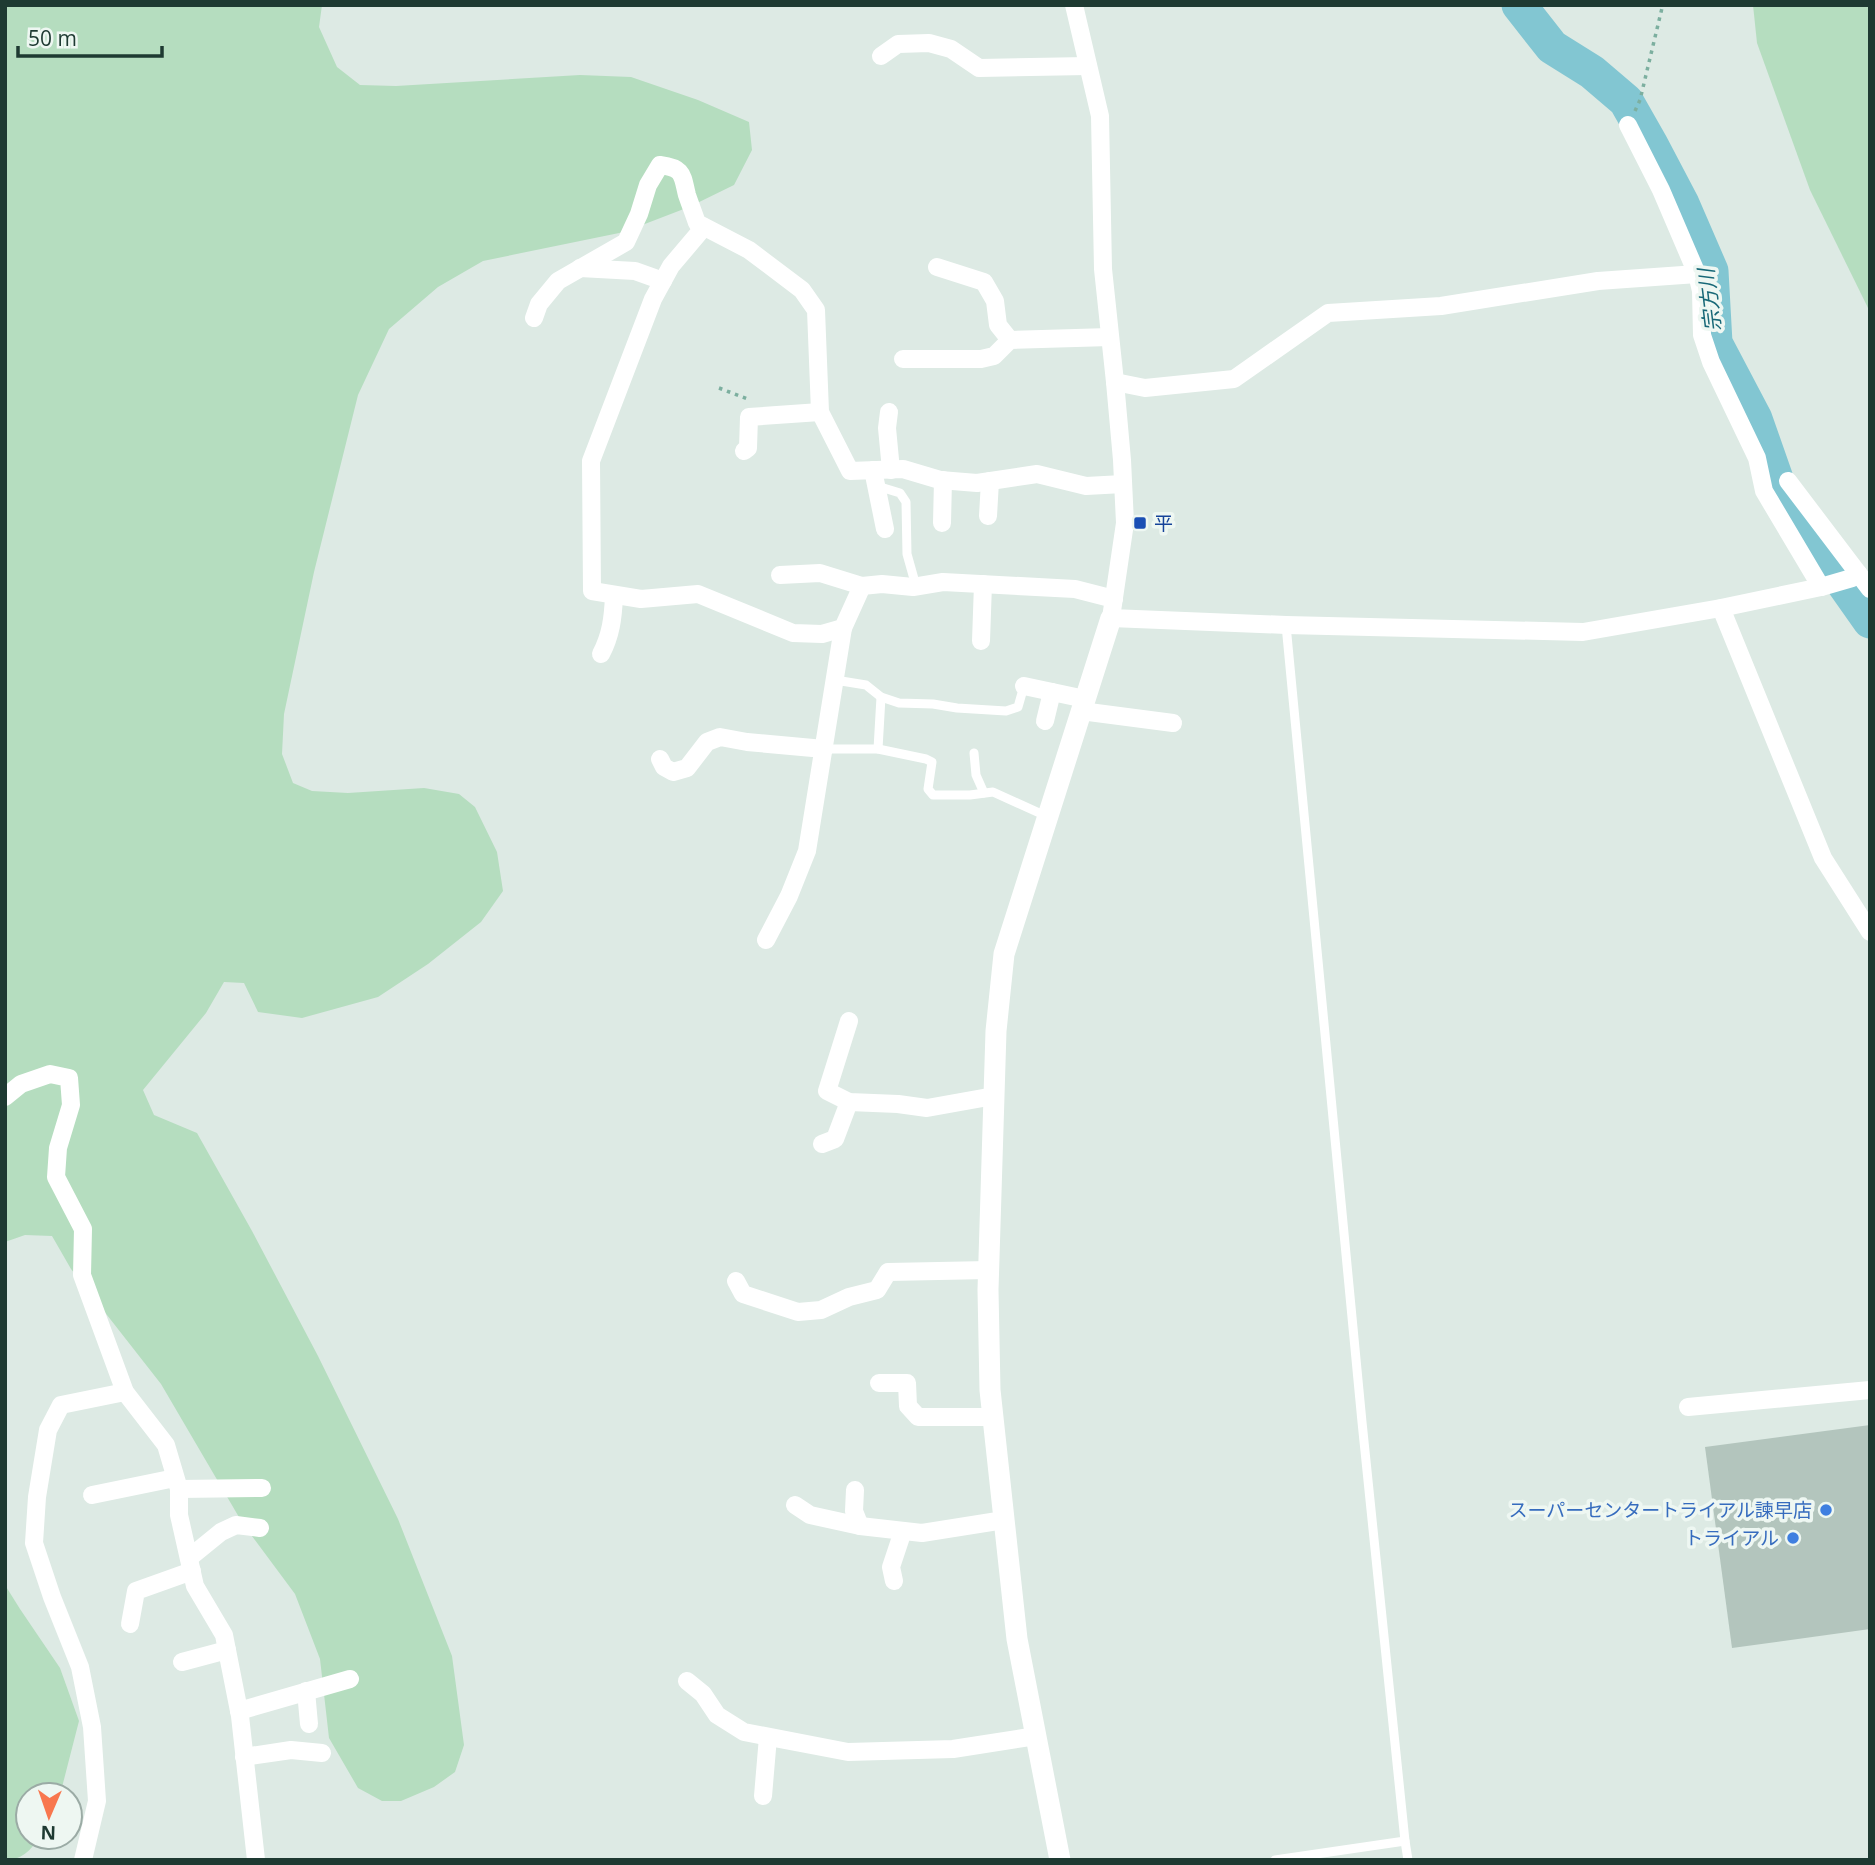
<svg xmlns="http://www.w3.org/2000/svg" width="1875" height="1865" font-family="'Open Sans','Noto Sans JP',sans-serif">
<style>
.green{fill:#b5ddbf}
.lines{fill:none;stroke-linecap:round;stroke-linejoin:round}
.river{stroke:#82c6d2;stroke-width:35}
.building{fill:#b3c5bd}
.path{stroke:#7caf9f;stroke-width:3.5;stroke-dasharray:3.5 5;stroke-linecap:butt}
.service{stroke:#fff;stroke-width:9}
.minor{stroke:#fff;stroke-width:18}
.tertiary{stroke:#fff;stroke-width:21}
.transit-dot{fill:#1a4fb4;stroke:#eef7f2;stroke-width:2.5}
.shop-dot{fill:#3f7fe0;stroke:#eef7f2;stroke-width:2.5}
.labels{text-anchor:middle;stroke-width:7;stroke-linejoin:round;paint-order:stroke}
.transit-label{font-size:19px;fill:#164399;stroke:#eef7f2;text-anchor:start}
.shop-label{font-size:19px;fill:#366cbe;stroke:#eef7f2;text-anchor:end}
.water-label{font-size:21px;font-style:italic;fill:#176877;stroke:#eef7f2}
</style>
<rect width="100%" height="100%" fill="#ddeae4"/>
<g class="green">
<path d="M5 5H322L319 27 337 67 360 85 396 86 580 75 631 77 698 100 749 122 752 150 734 185 689 207 624 232 483 261 438 287 389 329 358 395 314 572 284 714 282 754 293 783 312 791 348 793 424 788 459 794 475 807 497 852 503 891 481 922 428 964 378 997 302 1018 258 1012 244 983 224 982 206 1013 143 1090 154 1115 197 1133 252 1231 318 1356 398 1519 452 1656 464 1745 455 1772 434 1787 401 1801H382L358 1788 329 1738 320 1659 295 1594 243 1524 161 1384 71 1269 52 1236 25 1235 5 1242Z"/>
<path d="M1753 5H1870V312L1810 190 1757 43Z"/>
<path d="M5 1585 20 1609 60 1668 79 1721 60 1795H28V1837H39C31 1851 21 1860 5 1860Z"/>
</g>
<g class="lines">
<path class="river" d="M1519 5 1552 47 1592 72 1626 101 1651 145 1682 204 1711 271 1715 343 1755 419 1782 496 1870 621"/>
</g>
<path class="building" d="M1870 1425V1629L1732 1648 1705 1447Z"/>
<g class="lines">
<g class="path">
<path d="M1635 111 1640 100 1662 8 1661 5"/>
<path d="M719 388 748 399"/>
</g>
<g class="service">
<path d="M877 486 900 493 906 502 907 554 916 586"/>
<path d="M835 680 866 685 881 697 899 703 933 704 957 708 1006 711 1018 707 1024 686"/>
<path d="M824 749H878L926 759 932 762 928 789 933 795H970L993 792 1046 816"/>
<path d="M878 749 881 697"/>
<path d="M974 753 976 775 984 793"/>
<path d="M1405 1841 1408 1860"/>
<path d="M1275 1860 1405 1841 1362 1422 1286 625"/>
</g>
<g class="minor">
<path d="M1074 5 1100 116 1103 269 1115 382 1122 460 1125 523 1111 618 1286 625 1583 632 1721 608 1821 587 1852 578 1858 573"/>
<path d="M881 56 898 44 929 43 951 49 979 68 1088 66"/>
<path d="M1628 125 1661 190 1697 274 1701 291 1702 335 1711 362 1757 458 1764 491 1821 587"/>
<path d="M704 227 671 266 653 299 591 461 592 591 641 599 698 594 793 633 822 634 843 628 862 586 882 584 913 587 943 582 1075 589 1114 599"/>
<path d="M937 267 984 282 995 301 998 325 1010 340"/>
<path d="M580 268 635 271 663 281"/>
<path d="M534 318 539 304 558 281 626 242 639 214 648 185 660 165C684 168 682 175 687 195 690 204 694 214 697 223L749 250 802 290 816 310 820 412 850 471 903 469 940 480 977 483 1037 474 1086 486 1123 484"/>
<path d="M903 359H981L994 356 1010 340 1110 337"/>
<path d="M1115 382 1145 388 1234 379 1328 313 1441 306 1598 281 1697 274"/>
<path d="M889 412 887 428 891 470"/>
<path d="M744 451 748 448 749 417 820 412"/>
<path d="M873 470 885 529"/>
<path d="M1788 481 1870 589"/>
<path d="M988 516 990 481"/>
<path d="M942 523 943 480"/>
<path d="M780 575 820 573 862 586"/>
<path d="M1721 608 1823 858 1870 932"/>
<path d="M981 641 983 584"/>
<path d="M601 654C611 635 613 618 614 596"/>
<path d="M1024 686 1085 699"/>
<path d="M1081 711 1173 723"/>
<path d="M1045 721 1052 692"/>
<path d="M660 759 664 767 673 772 687 768 707 742 720 737 747 742 824 749"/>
<path d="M766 940 789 896 807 851 843 628"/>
<path d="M849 1021 827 1091 849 1102 898 1104 927 1108 994 1096"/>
<path d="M5 1097 21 1084 50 1074 69 1078 71 1105 58 1148 56 1177 83 1229 82 1275 125 1392 166 1445 179 1489V1515L195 1586 224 1635 240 1716 256 1860"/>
<path d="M822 1144 835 1139 849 1102"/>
<path d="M736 1281 743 1294 798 1312 821 1310 849 1297 877 1290 888 1272 989 1270"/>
<path d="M879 1383H907L908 1406 918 1417H993"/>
<path d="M1688 1407 1870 1390"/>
<path d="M179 1489 262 1488"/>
<path d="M855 1490 854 1511 860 1526"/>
<path d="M92 1495 175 1478"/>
<path d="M795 1505 810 1515 860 1526 922 1533 1004 1520"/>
<path d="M189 1558 221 1532 236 1525 260 1528"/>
<path d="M894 1581 891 1567 903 1531"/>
<path d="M130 1624 136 1591 192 1571"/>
<path d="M182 1662 227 1650"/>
<path d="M687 1681 703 1694 717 1715 744 1732 848 1752 953 1749 1036 1736"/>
<path d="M306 1691 309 1724"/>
<path d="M239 1711 350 1679"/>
<path d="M244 1757 291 1750 322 1753"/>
<path d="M763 1796 768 1737"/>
<path d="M83 1860 97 1801 92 1727 80 1667 52 1597 34 1543 37 1497 48 1430 61 1405 125 1392"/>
</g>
<path class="tertiary" d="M1060 1860 1017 1639 990 1390 988 1290 996 1031 1004 954 1111 618"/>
</g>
<rect class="transit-dot" x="1133" y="516" width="14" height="14" rx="3.5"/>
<g class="shop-dot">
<circle cx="1826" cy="1510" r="7"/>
<circle cx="1793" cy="1538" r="7"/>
</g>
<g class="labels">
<g class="transit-label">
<text x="1154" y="530">平</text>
</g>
<g class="shop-label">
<text x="1812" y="1517">スーパーセンタートライアル諫早店</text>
<text x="1779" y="1545">トライアル</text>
</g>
<g class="water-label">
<text transform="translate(1710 300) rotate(-97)" y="7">宗方川</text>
</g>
</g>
<rect width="1875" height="1865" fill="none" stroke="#1e3a32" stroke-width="14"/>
<g transform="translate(49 1816) rotate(182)"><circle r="33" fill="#eef7f2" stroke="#9baba5" stroke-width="2"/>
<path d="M0-5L12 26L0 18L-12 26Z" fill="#f8774e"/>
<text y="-10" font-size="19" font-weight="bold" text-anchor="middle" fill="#1e3a32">N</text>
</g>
<path d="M18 46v10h144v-10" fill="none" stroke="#1e3a32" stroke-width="3.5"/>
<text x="28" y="46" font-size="21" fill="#1e3a32" stroke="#eef7f2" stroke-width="5" paint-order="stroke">50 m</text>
</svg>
